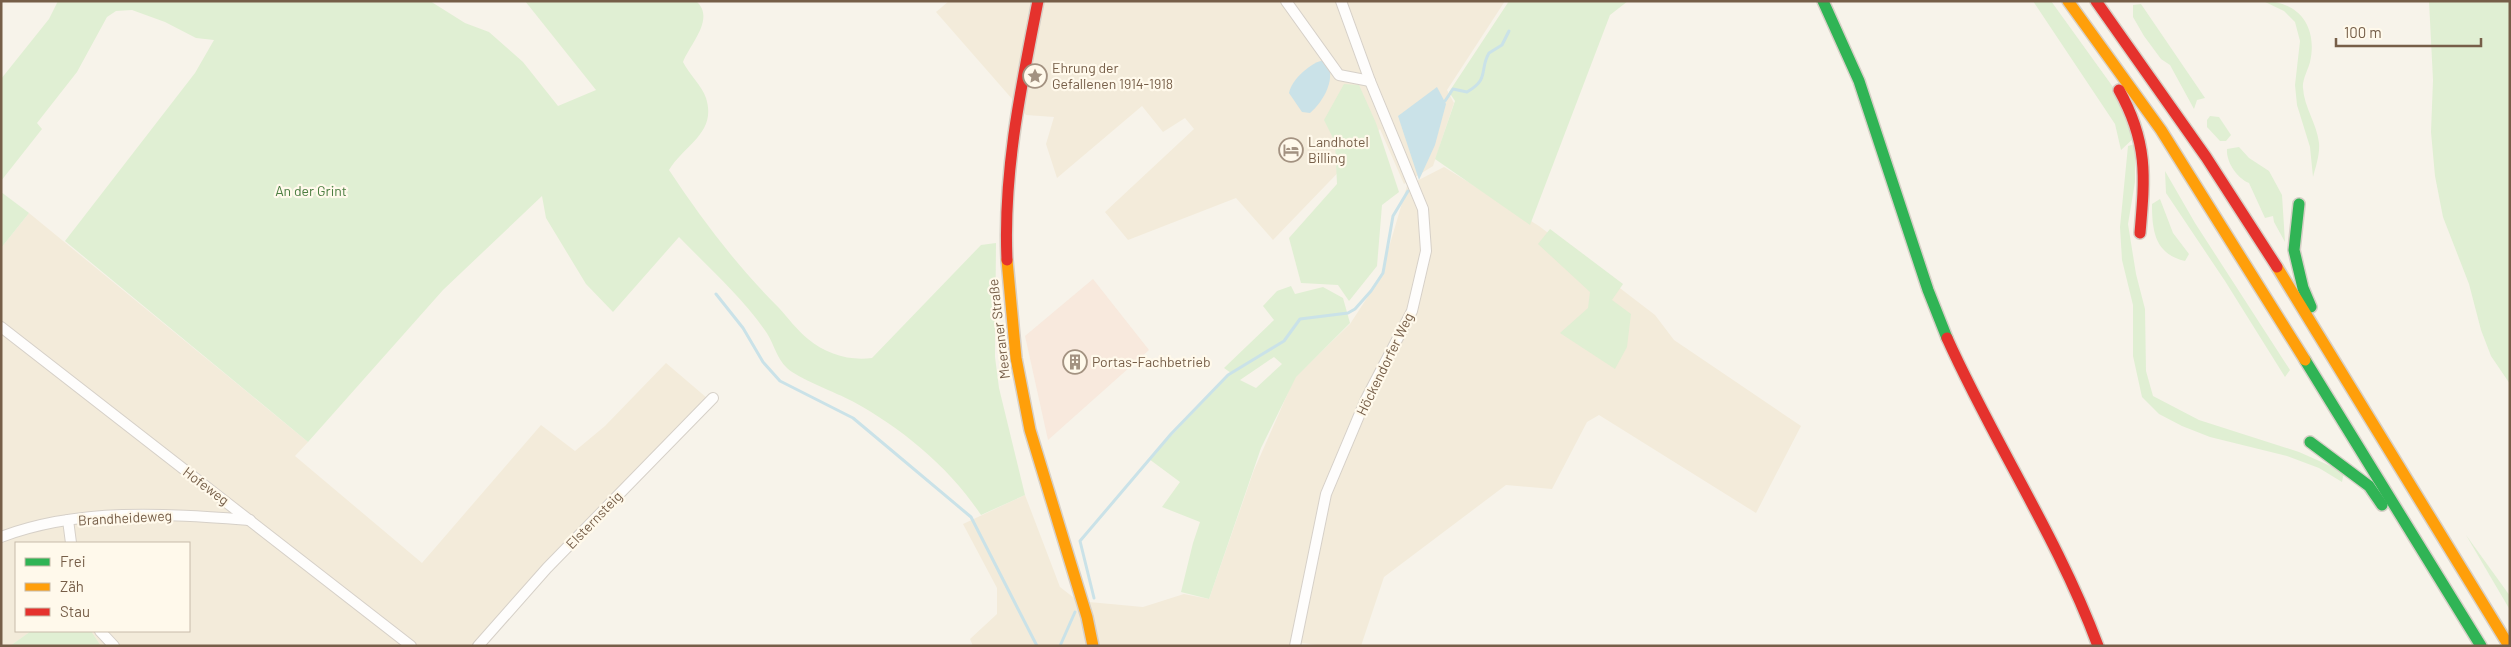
<svg xmlns="http://www.w3.org/2000/svg" width="2511" height="647" font-family="Barlow,sans-serif">
<style>
.residential{fill:#f3ebda}
.commercial{fill:#f8e9dd}
.green{fill:#e0efd3;fill-rule:evenodd}
.water{fill:#cae2e8}
.lines{fill:none;stroke-linecap:round;stroke-linejoin:round}
.stream{stroke:#cae2e8;stroke-width:3}
.street-casing{stroke:#d6d0c8;stroke-width:12}
.fast-casing{stroke:#d7d0c7;stroke-width:14}
.slow-casing{stroke:#d7d0c7;stroke-width:14}
.jam-casing{stroke:#d7d0c7;stroke-width:14}
.street{stroke:#fefdfc;stroke-width:10}
.fast{stroke:#30b455;stroke-width:11}
.slow{stroke:#ff9f0a;stroke-width:11}
.jam{stroke:#e5322d;stroke-width:11}
.labels{text-anchor:middle;stroke-width:4.5;stroke-linejoin:round;paint-order:stroke}
.poi-label{font-size:14px;fill:#765e48;stroke:#fff9eb;text-anchor:start}
.park-label{font-size:14px;fill:#4b7d40;stroke:#fff9eb}
.street-label{font-size:14px;fill:#765e48;stroke:#fff9eb}
</style>
<rect width="100%" height="100%" fill="#f7f3ea"/>
<g class="residential">
<path d="M949 1H1505L1447 90 1454 103 1433 166 1404 184 1380 129 1273 240 1236 198 1128 240 1105 212 1194 129 1185 118 1163 132 1142 106 1057 178 1046 144 1054 117 1026 115 936 12Z"/>
<path d="M1444 167 1539 226 1655 315 1674 340 1801 426 1756 513 1599 415 1587 422 1552 489 1506 485 1384 577 1361 646H1324L1296 642 1295 646H973L970 639 997 614V588L963 524 1025 495 1060 587 1078 601 1143 607 1184 594 1209 599 1254 470 1295 377 1350 324 1380 278 1407 186Z"/>
<path d="M29 213 308 442 295 456 422 563 541 425 575 451 605 426 666 363 707 398 476 646H101L91 631H189V543H16V631H31L10 646H1V248Z"/>
</g>
<path class="commercial" d="M1093 279 1149 350 1048 440 1025 336Z"/>
<g class="green">
<path d="M58 1H430L465 23 489 32 523 62 558 106 596 90 525 1H696C716 18 690 44 683 62 689 74 702 86 706 98 717 133 685 144 669 170 702 220 737 266 779 308 788 318 797 330 808 339 826 354 849 361 872 358L981 245 996 243 995 357 999 388 1025 495 981 515C950 468 902 428 852 401 837 393 797 378 787 368 776 358 773 340 764 329 740 295 708 267 679 237L613 312 586 284 546 218 542 196 443 290 308 442 65 241 195 73 214 40 196 38 165 22 132 10 116 11 107 17 77 72 37 123 42 129 1 181V79L49 19Z"/>
<path d="M1509 1H1628L1610 15 1530 225 1435 159 1455 101 1449 92Z"/>
<path d="M2033 1H2051L2118 94 2137 135 2121 150 2115 124Z"/>
<path d="M2263 1C2299 1 2318 27 2310 62 2308 70 2302 80 2303 88 2304 107 2317 124 2319 143 2320 154 2316 166 2313 177L2310 147 2297 105 2295 85 2300 41 2295 22 2284 11Z"/>
<path d="M2429 1H2510V384L2491 356 2481 330 2469 284 2443 217 2435 176 2431 132 2433 80Z"/>
<path d="M2141 4 2205 98 2197 100 2194 109 2170 65 2161 59 2144 36 2133 17V5Z"/>
<path d="M1344 84 1359 85 1376 123 1399 192 1382 205 1377 266 1349 301 1338 285 1301 283 1289 238 1337 184 1335 142 1324 120Z"/>
<path d="M2210 116 2219 117 2231 135 2226 141H2220L2207 127V120Z"/>
<path d="M2135 144V182L2128 224 2136 274 2145 309 2146 371 2153 396 2199 420 2299 452 2344 472 2342 482 2319 468 2287 456 2210 437 2182 426 2159 414 2142 397 2133 356V305L2122 260 2120 227 2128 146Z"/>
<path d="M2239 147 2249 158 2269 171 2282 195 2285 242 2274 222 2273 216 2265 218 2249 183C2237 178 2226 162 2227 149Z"/>
<path d="M2165 171 2195 223 2290 370 2285 377 2225 281 2166 193Z"/>
<path d="M1 192 29 213 1 248Z"/>
<path d="M2160 199 2173 233 2189 254 2185 261C2155 254 2152 231 2152 204Z"/>
<path d="M1550 229 1623 284 1612 300 1631 314 1627 347 1615 369 1560 333 1588 308 1590 292 1538 244Z"/>
<path d="M1291 286 1295 294 1323 287 1343 298 1350 323 1296 377 1261 448 1209 599 1181 592 1193 543 1200 522 1162 507 1180 482 1149 459 1231 373 1224 368 1274 320 1263 306 1277 291ZM1274 357 1282 364 1256 388 1240 380Z"/>
<path d="M2466 535 2510 596V610Z"/>
<path d="M31 631H91L101 646H10Z"/>
</g>
<g class="water">
<path d="M1325 60C1338 76 1324 101 1310 113L1302 112 1289 93C1291 80 1312 61 1325 60Z"/>
<path d="M1437 87 1446 104 1435 145 1419 180 1398 116Z"/>
</g>
<g class="lines">
<g class="stream">
<path d="M1445 101 1453 89 1467 92C1490 79 1479 70 1489 53L1502 45 1509 31"/>
<path d="M716 294 743 328 763 362 780 381 853 418 971 517 1037 646"/>
<path d="M1094 598 1080 541 1171 434 1228 375 1284 341 1300 319 1348 313 1355 309 1371 291 1383 273 1393 216 1408 191"/>
<path d="M1060 646 1075 612"/>
</g>
<g class="street-casing">
<g id="street">
<path d="M1286 1 1339 75 1370 81"/>
<path d="M1 327 411 646"/>
<path d="M68 520 71 543"/>
<path d="M1 537C80 507 168 514 250 520"/>
<path d="M100 631 114 646"/>
<path d="M478 646 547 568 713 398"/>
<path d="M1295 646 1326 494 1366 399 1412 311 1426 251 1423 209 1370 81 1341 1"/>
</g>
</g>
<g class="fast-casing">
<g id="fast">
<path d="M1823 1 1859 81 1928 290 1947 338"/>
<path d="M2299 204 2294 250 2303 288 2311 307"/>
<path d="M2305 360 2481 646"/>
<path d="M2310 442 2369 486 2382 505"/>
</g>
</g>
<g class="slow-casing">
<g id="slow">
<path d="M2068 1 2161 130 2305 360"/>
<path d="M1007 260 1016 358 1030 430 1087 617 1093 646"/>
<path d="M2277 267 2509 646"/>
</g>
</g>
<g class="jam-casing">
<g id="jam">
<path d="M2096 1 2206 157 2277 267"/>
<path d="M2119 90C2148 142 2145 176 2140 233"/>
<path d="M1007 260C1003 172 1021 87 1038 1"/>
<path d="M1947 338C1994 443 2058 538 2098 646"/>
</g>
</g>
<use href="#street" class="street"/>
<use href="#fast" class="fast"/>
<use href="#slow" class="slow"/>
<use href="#jam" class="jam"/>
</g>
<defs>
<g id="sight-ring" transform="scale(1.25)"><circle r="9.5" fill="#fff9eb" stroke="#a39281" stroke-width="1.5"/><path d="M0-6L1.8-2.2L6-1.7L2.9 1.2L3.7 5.4L0 3.3L-3.7 5.4L-2.9 1.2L-6-1.7L-1.8-2.2Z" fill="#a39281"/></g>
<g id="hotel-ring" transform="scale(1.25)"><circle r="9.5" fill="#fff9eb" stroke="#a39281" stroke-width="1.5"/><path d="M-6-4.5h1.5V1H6V5H4.5V3h-9V5H-6ZM-4 0a1.8 1.8 0 1 1 3.6 0ZM.5 0V-2.5h3Q6-2.5 6 0Z" fill="#a39281"/></g>
<g id="building-ring" transform="scale(1.25)"><circle r="9.5" fill="#fff9eb" stroke="#a39281" stroke-width="1.5"/><path d="M-4-6H4V6H1V3H-1V6H-4ZM-2.5-4.3h1.7v1.8h-1.7ZM.8-4.3h1.7v1.8H.8ZM-2.5-1h1.7V.8h-1.7ZM.8-1h1.7V.8H.8Z" fill="#a39281"/></g>
</defs>
<g fill-rule="evenodd">
<use href="#sight-ring" x="1035" y="76"/>
<use href="#hotel-ring" x="1291" y="150"/>
<use href="#building-ring" x="1075" y="362"/>
</g>
<g class="labels">
<g class="poi-label">
<text x="1052" y="73">Ehrung der<tspan x="1052" dy="16">Gefallenen 1914-1918</tspan></text>
<text x="1308" y="147">Landhotel<tspan x="1308" dy="16">Billing</tspan></text>
<text x="1092" y="367">Portas-Fachbetrieb</text>
</g>
<g class="park-label">
<text x="311" y="196">An der Grint</text>
</g>
<g class="street-label">
<text transform="translate(999 329) rotate(-97)" y="5">Meeraner Straße</text>
<text transform="translate(1385 364) rotate(-64)" y="5">Höckendorfer Weg</text>
<text transform="translate(206 486) rotate(37)" y="5">Hofeweg</text>
<text transform="translate(125 518) rotate(-3)" y="5">Brandheideweg</text>
<text transform="translate(594 520) rotate(-46)" y="5">Elsternsteig</text>
</g>
</g>
<rect width="2511" height="647" fill="none" stroke="#765e48" stroke-width="5"/>
<rect x="15" y="542" width="175" height="90" fill="#fff9eb" stroke="#c8bbaa"/>
<rect x="25" y="558" width="25" height="8" fill="#30b455" stroke="#c8bbaa"/>
<text x="60" y="567" font-size="15" fill="#765e48">Frei</text>
<rect x="25" y="583" width="25" height="8" fill="#ff9f0a" stroke="#c8bbaa"/>
<text x="60" y="592" font-size="15" fill="#765e48">Zäh</text>
<rect x="25" y="608" width="25" height="8" fill="#e5322d" stroke="#c8bbaa"/>
<text x="60" y="617" font-size="15" fill="#765e48">Stau</text>
<path d="M2336 38v8h145v-8" fill="none" stroke="#765e48" stroke-width="2.5"/>
<text x="2344" y="38" font-size="15" fill="#765e48" stroke="#fff9eb" stroke-width="4" paint-order="stroke">100 m</text>
</svg>
